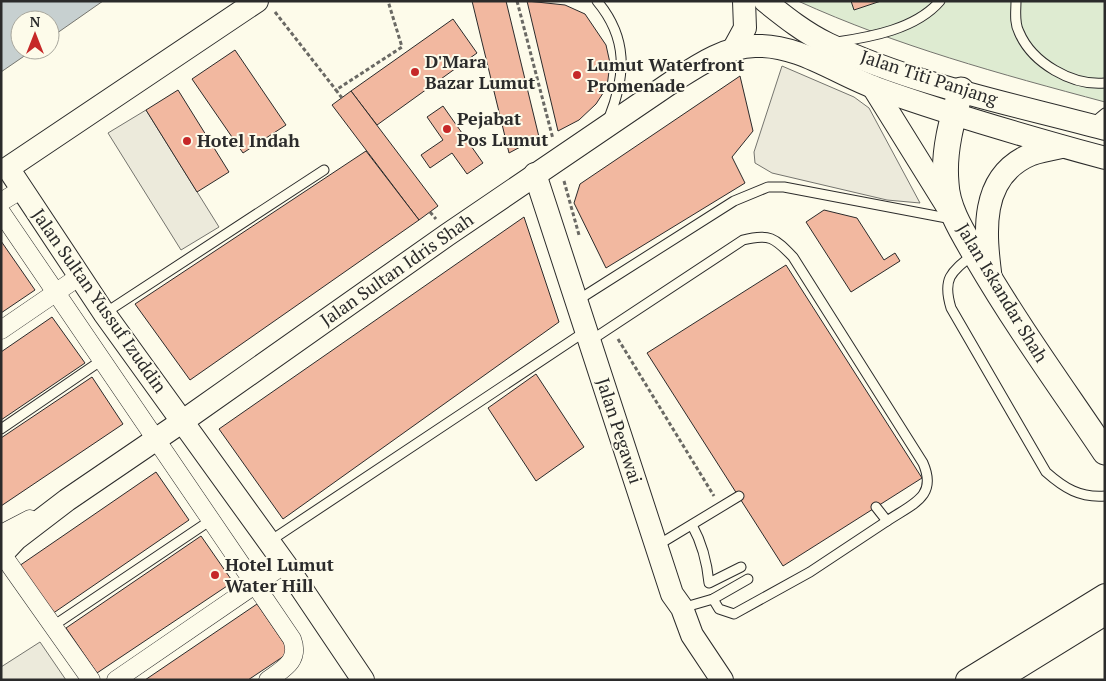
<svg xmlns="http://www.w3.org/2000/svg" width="1106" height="681" font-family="'PT Serif',serif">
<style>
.green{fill:#deebd1;stroke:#74746e}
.parking{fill:#eceadb;stroke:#74746e}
.water{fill:#c7d0d0;stroke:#74746e}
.building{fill:#f2b8a0;stroke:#2b2b2b}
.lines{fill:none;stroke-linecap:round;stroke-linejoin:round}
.service-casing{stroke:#2b2b2b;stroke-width:11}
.minor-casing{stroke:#2b2b2b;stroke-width:19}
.tertiary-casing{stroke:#2b2b2b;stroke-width:24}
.secondary-casing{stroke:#2b2b2b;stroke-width:27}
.path{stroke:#6a6964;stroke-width:3;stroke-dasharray:4 2.5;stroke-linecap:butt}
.service{stroke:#fdfbea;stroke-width:9}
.minor{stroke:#fdfbea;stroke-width:18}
.tertiary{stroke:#fdfbea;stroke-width:22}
.secondary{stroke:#fdfbea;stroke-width:25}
.poi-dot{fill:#c62828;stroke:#fdfbea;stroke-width:2}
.labels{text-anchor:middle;stroke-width:4;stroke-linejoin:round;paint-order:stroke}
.poi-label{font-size:18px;font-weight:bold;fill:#2b2b2b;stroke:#fdfbea;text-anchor:start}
.street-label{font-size:18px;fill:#2b2b2b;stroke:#fdfbea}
</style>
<rect width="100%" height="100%" fill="#fdfbea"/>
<path class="green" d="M798 1H1105V102C1000 74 897 46 798 1Z"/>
<g class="parking">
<path d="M782 66 854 97 869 108 920 203 887 200 772 173 755 163 754 152Z"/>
<path d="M146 110 219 227 181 250 108 133Z"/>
<path d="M40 642 66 680H1V667Z"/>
</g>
<path class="water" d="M1 1H103L50 38V20H20V50H33L1 72Z"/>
<g class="building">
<path d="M472 1H506L539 137 509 153Z"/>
<path d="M527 1 565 5 585 14 606 45 610 63 607 87 596 104 579 120 558 131Z"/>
<path d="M851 1H881L854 10Z"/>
<path d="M453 19 477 53 377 125 351 91Z"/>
<path d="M235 50 286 125 243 153 192 79Z"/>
<path d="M740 76 753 131 732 157 745 183 606 268 574 203 580 184Z"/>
<path d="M178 90 229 172 197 192 146 110Z"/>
<path d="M351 91 438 206 419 220 332 105Z"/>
<path d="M443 106 483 163 467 174 452 153 430 168 421 155 443 140 427 117Z"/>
<path d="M366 151 419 220 190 380 135 304Z"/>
<path d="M824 210 857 218 884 260 895 253 900 261 851 292 806 222Z"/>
<path d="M524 217 559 322 283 519 219 429Z"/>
<path d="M1 241 35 290 1 313Z"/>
<path d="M786 265 922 478 783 566 647 353Z"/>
<path d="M52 317 85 363 1 420V352Z"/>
<path d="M536 374 584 447 536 481 488 408Z"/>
<path d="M92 377 123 424 1 506V438Z"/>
<path d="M156 472 189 520 52 614 19 566Z"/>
<path d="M201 536 233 582 97 673 66 628Z"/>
<path d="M257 604 290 652 248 680H145Z"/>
</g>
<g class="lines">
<g class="service-casing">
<g id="service">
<path d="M597 1C628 38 626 75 609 118"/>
<path d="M1016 1C1016 11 1014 23 1019 32 1032 63 1072 86 1105 83"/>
<path d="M837 42C871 37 916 29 940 1"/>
<path d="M1093 123 1105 113"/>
<path d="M974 254C951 272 942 278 951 308L1046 472C1064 488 1080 498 1105 496"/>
<path d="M578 300 734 201 768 187H784L952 219"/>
<path d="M105 313 324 170"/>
<path d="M590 341 743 240C769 233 775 238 793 257L923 463C938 497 912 504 887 521L876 507"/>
<path d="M1 429 102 360"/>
<path d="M692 525C702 543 707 562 709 583L741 567"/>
<path d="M270 541 586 331"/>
<path d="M658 545 739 496"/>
<path d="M713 599 719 609 734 614 810 572 887 521"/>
<path d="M682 608 713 599 748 579"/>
<path d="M53 626 211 520"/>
</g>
</g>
<g class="minor-casing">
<g id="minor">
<path d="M1 202 22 189"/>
<path d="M1 212 292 639C300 660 285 668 268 680"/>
<path d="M1 330 80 276"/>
<path d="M1 534 30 519"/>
<path d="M2 554 91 680"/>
<path d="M116 680 285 564"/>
</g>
</g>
<g class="tertiary-casing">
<g id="tertiary">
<path d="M257 1 8 168 104 313 285 564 363 680"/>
<path d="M765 1C785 17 805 33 828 44 915 85 1012 104 1105 129"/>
<path d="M733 50 745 28 744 1"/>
<path d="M873 87 950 211"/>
<path d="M535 174 672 594 682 608 692 635 722 680"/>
<path d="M991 280C985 234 978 176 1032 154 1041 151 1052 149 1062 147"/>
<path d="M1 555 16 539 67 500 183 421 447 235 672 82C697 66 724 47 755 46 798 44 837 74 876 88 951 115 1028 137 1105 158"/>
<path d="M967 680 1105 595"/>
<path d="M998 680 1105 614"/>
</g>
</g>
<g class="secondary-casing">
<path id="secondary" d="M961 90C952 120 943 151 946 183 947 210 965 236 978 259 1017 326 1062 388 1105 452"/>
</g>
<g class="path">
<path d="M517 1 553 139"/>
<path d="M275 12 336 90"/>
<path d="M342 98 336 90 402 47 388 1"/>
<path d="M564 181 579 235"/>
<path d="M430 212 436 219"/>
<path d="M618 339 714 496"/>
</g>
<use href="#service" class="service"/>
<use href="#minor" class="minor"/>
<use href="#tertiary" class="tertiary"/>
<use href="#secondary" class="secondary"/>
</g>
<g class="poi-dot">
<circle cx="415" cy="72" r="5"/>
<circle cx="577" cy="75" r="5"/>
<circle cx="447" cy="129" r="5"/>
<circle cx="187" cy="141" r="5"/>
<circle cx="215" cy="575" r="5"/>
</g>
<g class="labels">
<g class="poi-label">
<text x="425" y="68">D'Mara<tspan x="425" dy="21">Bazar Lumut</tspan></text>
<text x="587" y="71">Lumut Waterfront<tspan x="587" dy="21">Promenade</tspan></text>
<text x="457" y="125">Pejabat<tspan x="457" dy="21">Pos Lumut</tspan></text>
<text x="197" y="147">Hotel Indah</text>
<text x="225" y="571">Hotel Lumut<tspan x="225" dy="21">Water Hill</tspan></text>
</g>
<g class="street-label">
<text transform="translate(929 78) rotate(18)" y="6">Jalan Titi Panjang</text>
<text transform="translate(397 270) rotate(-35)" y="6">Jalan Sultan Idris Shah</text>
<text transform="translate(1002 293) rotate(59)" y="6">Jalan Iskandar Shah</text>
<text transform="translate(99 301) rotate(55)" y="6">Jalan Sultan Yussuf Izuddin</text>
<text transform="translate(619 431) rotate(72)" y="6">Jalan Pegawai</text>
</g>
</g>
<rect width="1106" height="681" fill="none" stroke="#2b2b2b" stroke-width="5"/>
<g transform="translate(35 35)"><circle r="24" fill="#fdfbea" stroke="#a9a89e"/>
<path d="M0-4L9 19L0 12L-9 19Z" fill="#c62828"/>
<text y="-8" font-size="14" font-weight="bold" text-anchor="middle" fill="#2b2b2b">N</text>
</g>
</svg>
